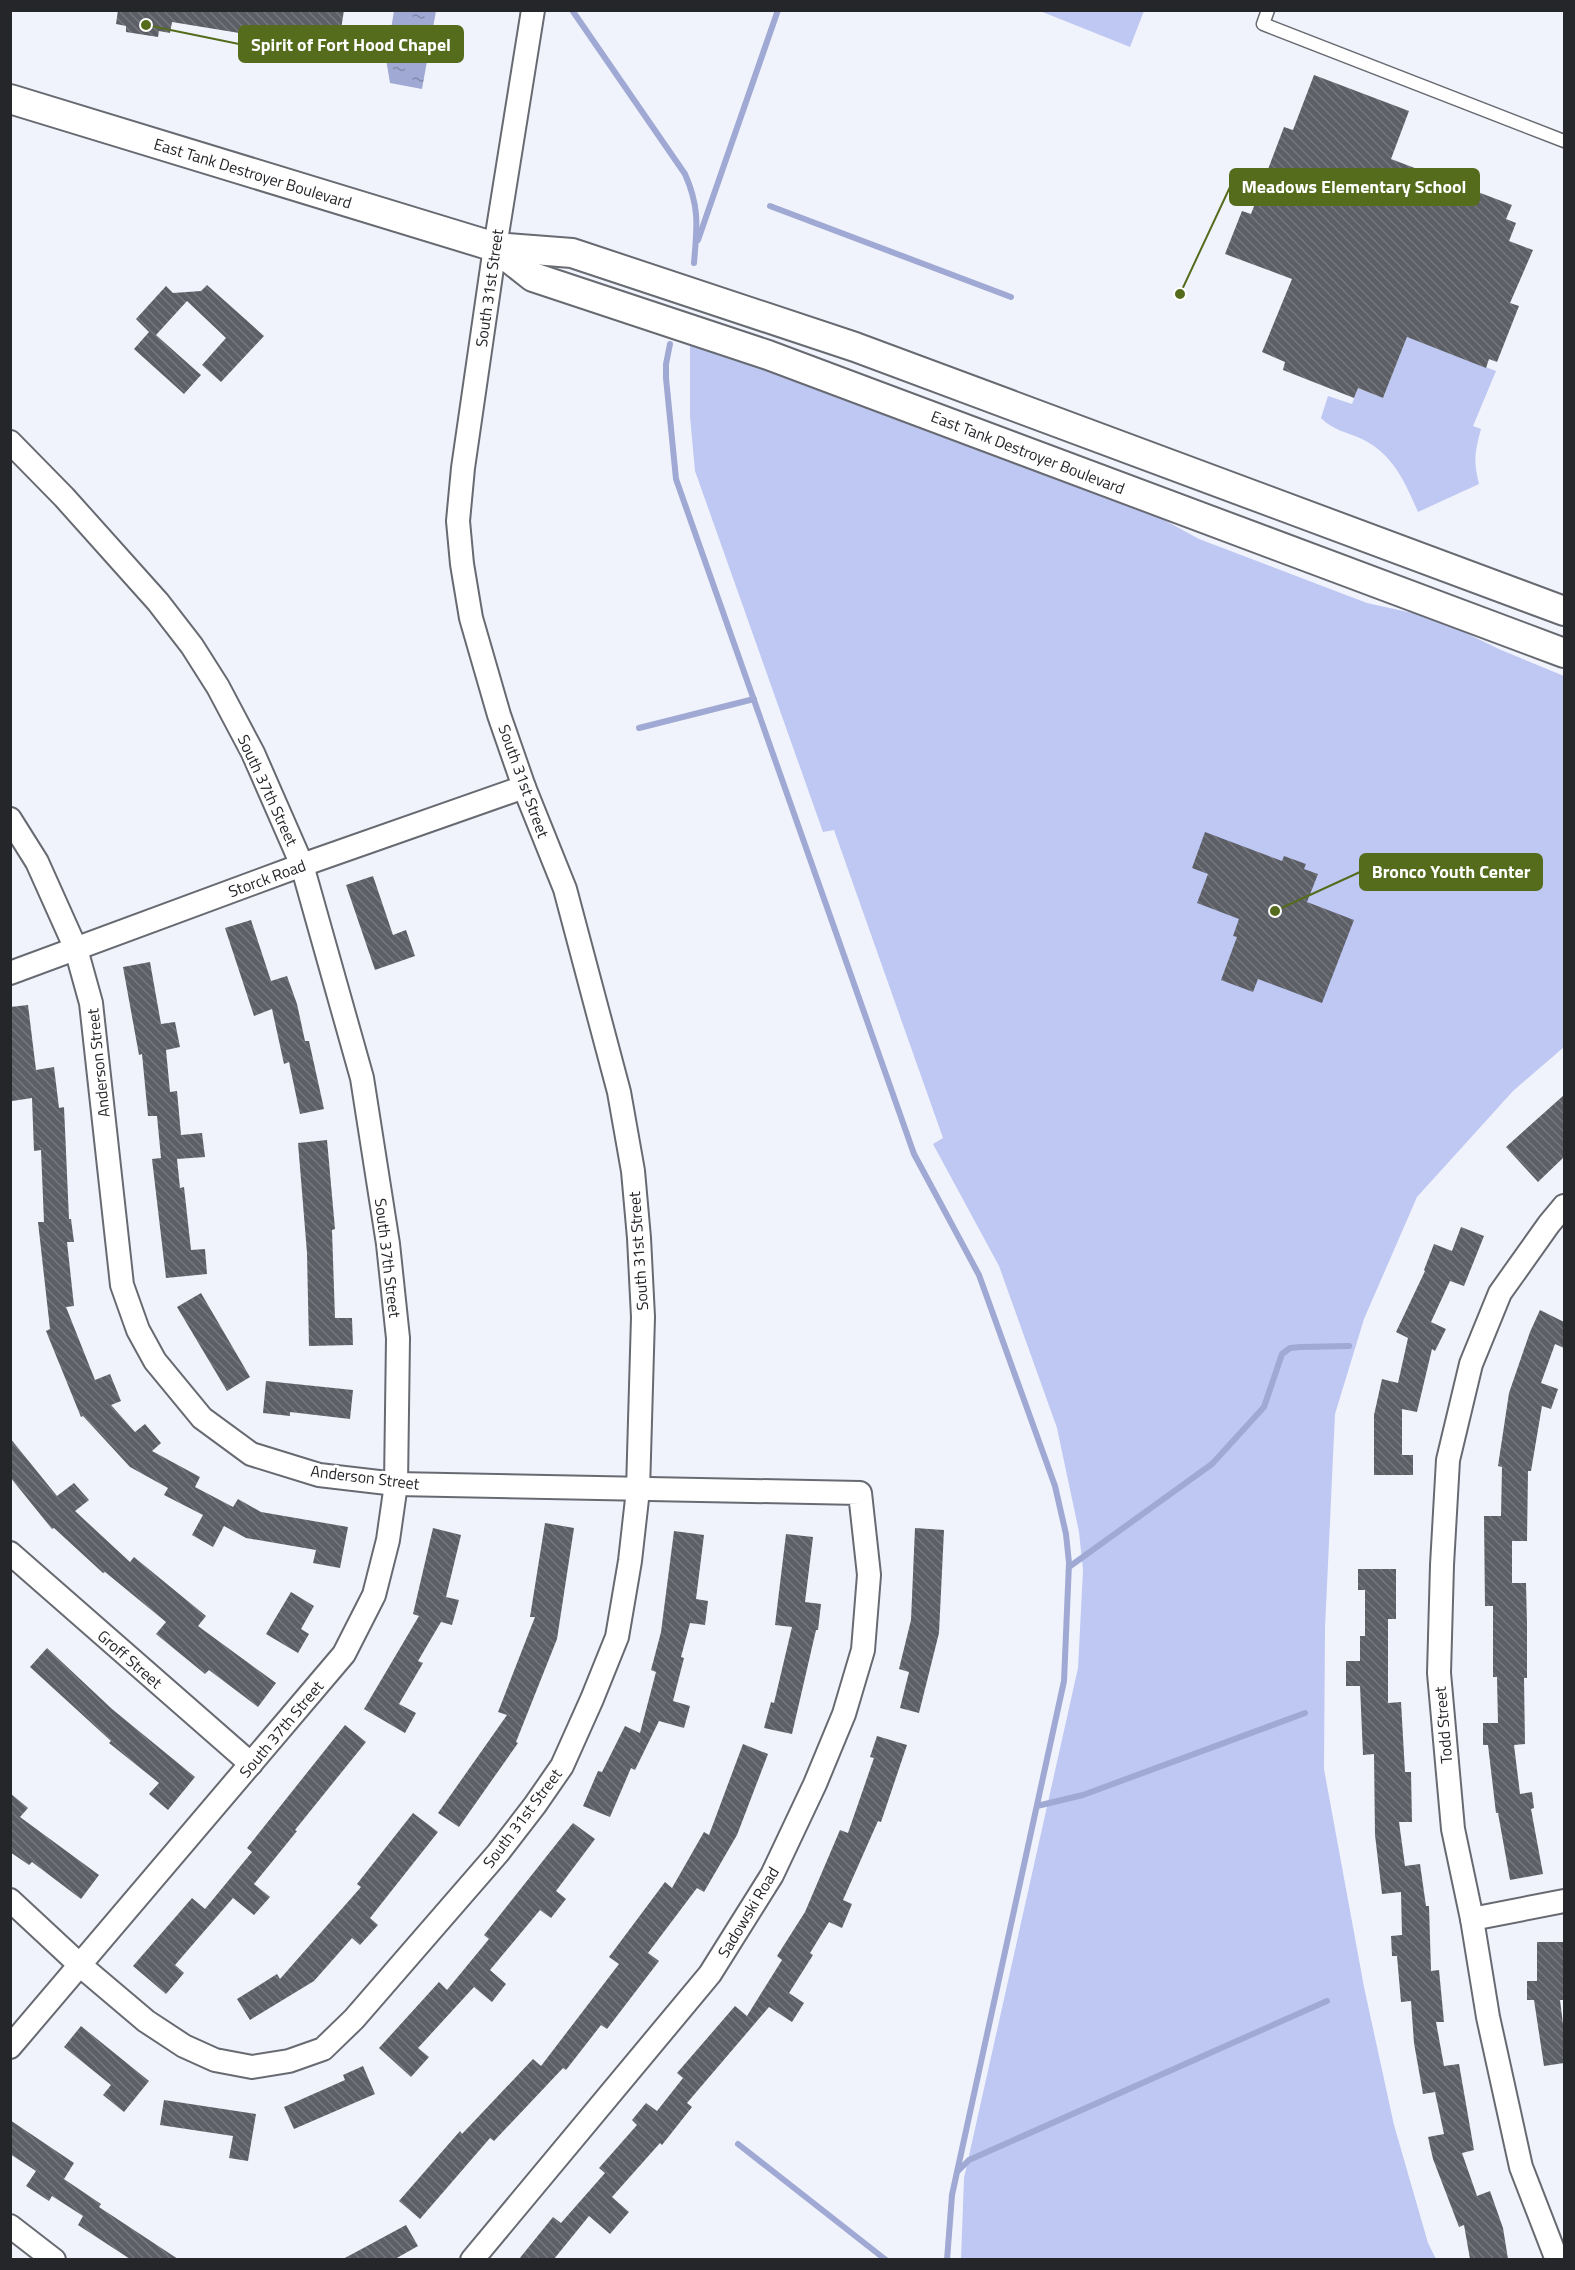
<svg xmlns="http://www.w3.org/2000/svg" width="1575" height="2270" font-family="'Titillium Web',sans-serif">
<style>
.park{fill:#bec8f2}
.water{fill:url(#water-ripples)}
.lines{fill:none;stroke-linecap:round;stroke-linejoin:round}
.stream{stroke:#9fa9d3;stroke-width:6}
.building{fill:url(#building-back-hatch)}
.service-casing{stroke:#686a72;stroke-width:15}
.minor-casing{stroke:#686a72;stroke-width:26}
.tertiary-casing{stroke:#686a72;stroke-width:32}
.service{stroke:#fff;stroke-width:12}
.minor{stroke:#fff;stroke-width:22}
.tertiary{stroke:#fff;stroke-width:28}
.labels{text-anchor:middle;stroke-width:6;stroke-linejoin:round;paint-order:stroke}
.street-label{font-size:16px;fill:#252629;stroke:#fff}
.leader{fill:none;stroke:#546c1c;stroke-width:2}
.callout-dot{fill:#546c1c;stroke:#fff;stroke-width:2}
.callout{fill:#546c1c;stroke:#546c1c;stroke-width:2}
.callout-label{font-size:18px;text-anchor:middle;font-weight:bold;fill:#fff}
</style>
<defs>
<pattern id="water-ripples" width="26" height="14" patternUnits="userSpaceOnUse" patternTransform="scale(1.5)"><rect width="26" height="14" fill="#9fa9d3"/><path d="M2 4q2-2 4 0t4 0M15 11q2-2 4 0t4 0" fill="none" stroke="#8189ab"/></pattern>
<pattern id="building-back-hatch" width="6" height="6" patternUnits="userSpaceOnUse" patternTransform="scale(1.5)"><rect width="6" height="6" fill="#5d5f67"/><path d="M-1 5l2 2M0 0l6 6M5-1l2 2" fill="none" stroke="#75777d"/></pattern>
</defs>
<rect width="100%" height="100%" fill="#f1f3fc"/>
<g class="park">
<path d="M1040 11H1144L1130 47Z"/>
<path d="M1407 337 1496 371 1473 426 1481 429C1475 451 1473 461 1479 484L1418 512C1405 482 1393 454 1362 439 1347 432 1332 430 1321 418L1328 396 1352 404 1358 388 1383 398Z"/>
<path d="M690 343 855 400 1137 505 1199 539 1367 603 1435 618 1501 650 1564 676V1047L1513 1091 1417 1197 1364 1319 1335 1414 1325 1628 1324 1769 1364 1987 1394 2125 1428 2243 1436 2259H961L964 2178 1078 1668 1083 1570 1079 1532 1057 1428 999 1266 933 1144 943 1138 834 830 823 832 695 471 690 416Z"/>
</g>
<path class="water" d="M394 11H436L422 89 390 83 386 59Z"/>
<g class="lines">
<g class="stream">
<path d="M572 10 685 174C700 208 697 227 694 263"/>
<path d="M770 206 1011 297"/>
<path d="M698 240 778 10"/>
<path d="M670 344 666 364V378L676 479 914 1154 979 1275 1055 1486 1066 1534 1069 1563 1064 1681 952 2195 947 2260"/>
<path d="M639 728 754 699"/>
<path d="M1069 1567 1212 1464 1264 1407 1282 1354 1290 1348 1301 1347 1349 1346"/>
<path d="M1037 1806 1083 1795 1305 1713"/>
<path d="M738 2144 886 2260"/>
<path d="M958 2171 969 2160 1327 2001"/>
</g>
</g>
<g class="building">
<path d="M118 10H344L338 49 172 22 170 33 159 31 158 37 126 32V26L116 24Z"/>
<path d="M1314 75 1409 111 1391 159 1512 205 1506 219 1516 223 1509 241 1533 250 1510 303 1519 306 1497 362 1489 359 1486 368 1407 337 1383 398 1358 388 1354 398 1283 370 1285 362 1262 352 1292 279 1225 254 1242 211 1251 214 1284 127 1293 130Z"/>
<path d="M207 285 264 336 221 382 202 365 226 338 187 301 156 335 201 375 184 394 134 349 149 332 136 319 166 286 173 293 201 291Z"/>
<path d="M1205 832 1282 861 1284 856 1306 864 1304 869 1318 874 1307 902 1354 920 1322 1003 1258 979 1253 992 1221 980 1237 937 1233 936 1239 919 1197 903 1208 874 1192 868Z"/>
<path d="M373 876 393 935 406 930 415 956 375 970 346 885Z"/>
<path d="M251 920 271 981 287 976 297 1004 305 1041H309L324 1109 300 1114 289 1062 284 1064 272 1009 254 1016 225 928Z"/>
<path d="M150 962 161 1024 175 1022 180 1047 166 1050 170 1092 177 1091 181 1135 202 1133 205 1157 177 1159 180 1188 184 1187 191 1250 205 1249 207 1274 166 1278 152 1159 161 1158 157 1116H148L142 1054 139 1055 123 967Z"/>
<path d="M28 1005 36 1070 54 1067 59 1108 64 1107 69 1219H71L74 1242H67L74 1306 66 1307 95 1380 110 1374 121 1401 111 1405 135 1432 145 1424 161 1443 152 1451 200 1477 195 1487 233 1507 238 1499 261 1512 348 1527 340 1568 313 1563 316 1550 246 1538 224 1526 213 1547 192 1535 203 1515 164 1495 168 1488 130 1467 83 1416 81 1417 46 1331 50 1329 38 1222H44L41 1150 34 1151 32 1098 12 1101 10 1007Z"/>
<path d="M1564 1095V1157L1538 1182 1506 1147Z"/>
<path d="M327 1140 335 1229 332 1230 335 1318H352L353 1345 309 1346 307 1253 298 1143Z"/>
<path d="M1461 1227 1484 1236 1464 1286 1450 1281 1431 1322 1446 1329 1435 1351 1432 1349 1417 1412 1402 1409V1455H1413V1475H1374V1415L1382 1379 1398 1383 1408 1338 1396 1332 1425 1271 1424 1270 1434 1244 1452 1251Z"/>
<path d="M201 1293 250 1377 227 1391 177 1307Z"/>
<path d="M1540 1310 1564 1322V1348L1555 1344 1541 1383 1558 1389 1551 1409 1542 1406 1531 1471H1528L1527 1541H1512V1583H1526L1527 1624V1678H1524L1525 1744 1514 1745 1520 1794 1532 1792 1534 1808 1531 1809 1543 1874 1510 1880 1498 1813H1496L1488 1745H1483V1723H1498L1497 1677H1493V1606H1485L1484 1516H1501L1502 1467 1498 1466 1509 1393 1530 1332Z"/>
<path d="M266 1381 353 1390 350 1419 290 1412V1416L263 1413Z"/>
<path d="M10 1438 57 1496 74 1483 89 1500 75 1511 130 1562 134 1557 206 1616 198 1626 276 1683 258 1707 209 1670 205 1674 156 1634 166 1622 105 1572 103 1573 54 1528 52 1529 10 1477Z"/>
<path d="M545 1523 574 1528 557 1639 516 1742 518 1743 459 1827 438 1813 507 1715 498 1712 535 1617H530Z"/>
<path d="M433 1528 461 1535 446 1597 459 1600 452 1625 441 1622 418 1661 423 1663 399 1704 416 1713 405 1733 364 1709 419 1616 413 1614Z"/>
<path d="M915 1528 944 1530 939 1633 919 1713 900 1708 909 1672 899 1669 911 1620Z"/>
<path d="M674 1531 704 1535 696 1599 708 1601 705 1625 690 1623 681 1657 684 1658 673 1701 690 1706 684 1728 659 1721 635 1770 631 1768 610 1817 583 1806 598 1771 602 1772 625 1726 640 1733 656 1672 651 1670 661 1632Z"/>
<path d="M786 1534 813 1537 805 1602 821 1604 818 1630H816L792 1734 764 1728 771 1702 774 1703 792 1627 775 1625Z"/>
<path d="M1358 1569H1396V1619H1388V1703L1401 1702 1405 1772H1411L1412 1822H1399L1405 1866 1420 1864 1426 1906H1429L1431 1971 1439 1970 1444 2022H1436L1444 2066 1459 2064 1474 2150 1462 2153 1477 2196 1490 2191 1503 2228 1508 2259H1470L1464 2225 1459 2227 1433 2159 1428 2137 1444 2134 1435 2092 1423 2094 1414 2043 1411 2001 1401 2002 1397 1956H1392L1391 1936 1402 1935 1401 1892 1382 1894 1375 1835 1374 1754 1363 1755 1360 1686H1346V1661H1360V1636H1365V1590H1358Z"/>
<path d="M291 1592 314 1606 301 1629 309 1634 298 1653 266 1634Z"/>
<path d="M47 1648 112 1709 195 1777 168 1810 149 1794 159 1783 109 1743 111 1741 30 1667Z"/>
<path d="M345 1725 366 1742 295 1830 297 1831 254 1884 270 1897 254 1915 233 1898 175 1965 184 1973 166 1994 133 1966 192 1898 205 1909 252 1852 247 1848Z"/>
<path d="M877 1736 907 1745 881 1822 878 1821 843 1900 852 1904 842 1928 829 1922 810 1953 813 1955 789 1993 804 2003 792 2022 769 2007 687 2103 692 2107 662 2145 660 2143 612 2197 629 2212 610 2234 589 2216 554 2259H519L553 2217 561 2223 605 2173 599 2168 637 2125 632 2120 646 2103 657 2111 683 2078 677 2073 735 2006 747 2016 782 1960 777 1956 805 1912 840 1830 848 1833 874 1758 870 1757Z"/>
<path d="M743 1744 768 1754 737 1835 704 1892 697 1888 648 1953 659 1961 607 2029 601 2025 566 2070 563 2068 494 2141 490 2138 420 2219 399 2201 460 2131 462 2134 533 2059 541 2066 619 1964 609 1957 665 1882 672 1888 704 1832 709 1835Z"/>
<path d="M10 1793 28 1808 20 1817 99 1875 81 1899 32 1862 29 1865 10 1852Z"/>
<path d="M413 1813 438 1832 370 1918 378 1925 360 1945 352 1938 314 1981 250 2020 237 1999 277 1974 280 1979 361 1887 357 1884Z"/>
<path d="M573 1823 595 1839 556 1891 566 1899 551 1918 540 1910 490 1970 506 1984 492 2002 474 1987 418 2048 429 2057 411 2077 379 2048 439 1982 447 1990 489 1939 484 1935Z"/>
<path d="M1537 1942H1564V2000H1560L1564 2032V2063L1544 2066 1534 2000H1527V1981H1537Z"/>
<path d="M81 2026 149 2081 124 2112 103 2095 111 2085 64 2047Z"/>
<path d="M363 2066 375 2094 294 2129 284 2107 345 2080 343 2075Z"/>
<path d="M164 2100 256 2114 248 2161 229 2158 233 2136 160 2125Z"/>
<path d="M10 2120 74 2163 64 2179 101 2204 99 2207 178 2259H130L78 2225 83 2216 52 2196 49 2201 26 2186 36 2171 10 2154Z"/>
<path d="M406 2225 418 2246 395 2259H343Z"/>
</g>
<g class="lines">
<g class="service-casing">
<path id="service" d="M1268 10 1263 24 1564 141"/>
</g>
<g class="minor-casing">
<g id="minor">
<path d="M10 442 64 497 158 602 192 646 218 687 253 753 302 865 362 1078 388 1244 398 1338 396 1484 388 1540 374 1595 344 1654 10 2047"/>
<path d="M10 819 37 862 76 949 91 1003 122 1285 138 1330 155 1361 202 1418 251 1454 319 1475 396 1484 860 1493 869 1575 863 1650 844 1714 815 1784 772 1875 710 1974 472 2260"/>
<path d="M10 973 302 865 524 787"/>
<path d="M10 1553 251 1764"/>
<path d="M10 1900 81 1966 146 2021 184 2046 215 2060 252 2067 289 2061 323 2049 354 2019 498 1853 535 1805 562 1766 592 1699 617 1637 630 1561 638 1490 643 1317 639 1238 633 1171 619 1092 565 889 524 787 499 715 471 618 462 564 458 521 463 468 495 247 533 10"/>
<path d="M1472 1919 1564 1901"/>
<path d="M10 2226 54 2260"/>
<path d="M1557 2260 1521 2167 1488 2017 1472 1919 1453 1829 1439 1673 1442 1565 1448 1460 1471 1364 1500 1293 1549 1224 1564 1206"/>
</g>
</g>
<g class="tertiary-casing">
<g id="tertiary">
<path d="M10 99 495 247 572 253 855 347 1564 611"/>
<path d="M495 247 533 277 768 355 1564 653"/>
</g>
</g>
<use href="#service" class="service"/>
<use href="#minor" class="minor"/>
<use href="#tertiary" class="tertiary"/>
</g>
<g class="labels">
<g class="street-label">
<text transform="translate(253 173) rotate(17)" y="6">East Tank Destroyer Boulevard</text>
<text transform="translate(489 288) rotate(-82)" y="6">South 31st Street</text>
<text transform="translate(1028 452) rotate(21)" y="6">East Tank Destroyer Boulevard</text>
<text transform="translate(524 781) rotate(70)" y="6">South 31st Street</text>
<text transform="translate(268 790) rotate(65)" y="6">South 37th Street</text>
<text transform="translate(267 878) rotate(-20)" y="6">Storck Road</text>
<text transform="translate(98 1063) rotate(-96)" y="6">Anderson Street</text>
<text transform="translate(638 1251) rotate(-94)" y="6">South 31st Street</text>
<text transform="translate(388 1258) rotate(83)" y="6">South 37th Street</text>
<text transform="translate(365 1477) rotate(7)" y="6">Anderson Street</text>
<text transform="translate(130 1659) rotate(41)" y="6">Groff Street</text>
<text transform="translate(1443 1725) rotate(-95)" y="6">Todd Street</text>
<text transform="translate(281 1729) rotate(-50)" y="6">South 37th Street</text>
<text transform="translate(522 1818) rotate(-53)" y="6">South 31st Street</text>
<text transform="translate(748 1912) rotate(-59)" y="6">Sadowski Road</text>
</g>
</g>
<path class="leader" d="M146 25L239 44M1180 294L1230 187M1275 911L1360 872"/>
<g class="callout-dot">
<circle cx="146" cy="25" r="6"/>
<circle cx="1180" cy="294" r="6"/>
<circle cx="1275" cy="911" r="6"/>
</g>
<g class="callout">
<rect x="239" y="26" width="224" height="36" rx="6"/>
<rect x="1230" y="169" width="249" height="36" rx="6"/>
<rect x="1360" y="854" width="182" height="36" rx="6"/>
</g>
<g class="callout-label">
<text x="351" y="51">Spirit of Fort Hood Chapel</text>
<text x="1354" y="193">Meadows Elementary School</text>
<text x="1451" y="878">Bronco Youth Center</text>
</g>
<rect width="1575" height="2270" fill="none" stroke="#252629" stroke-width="24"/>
</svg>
